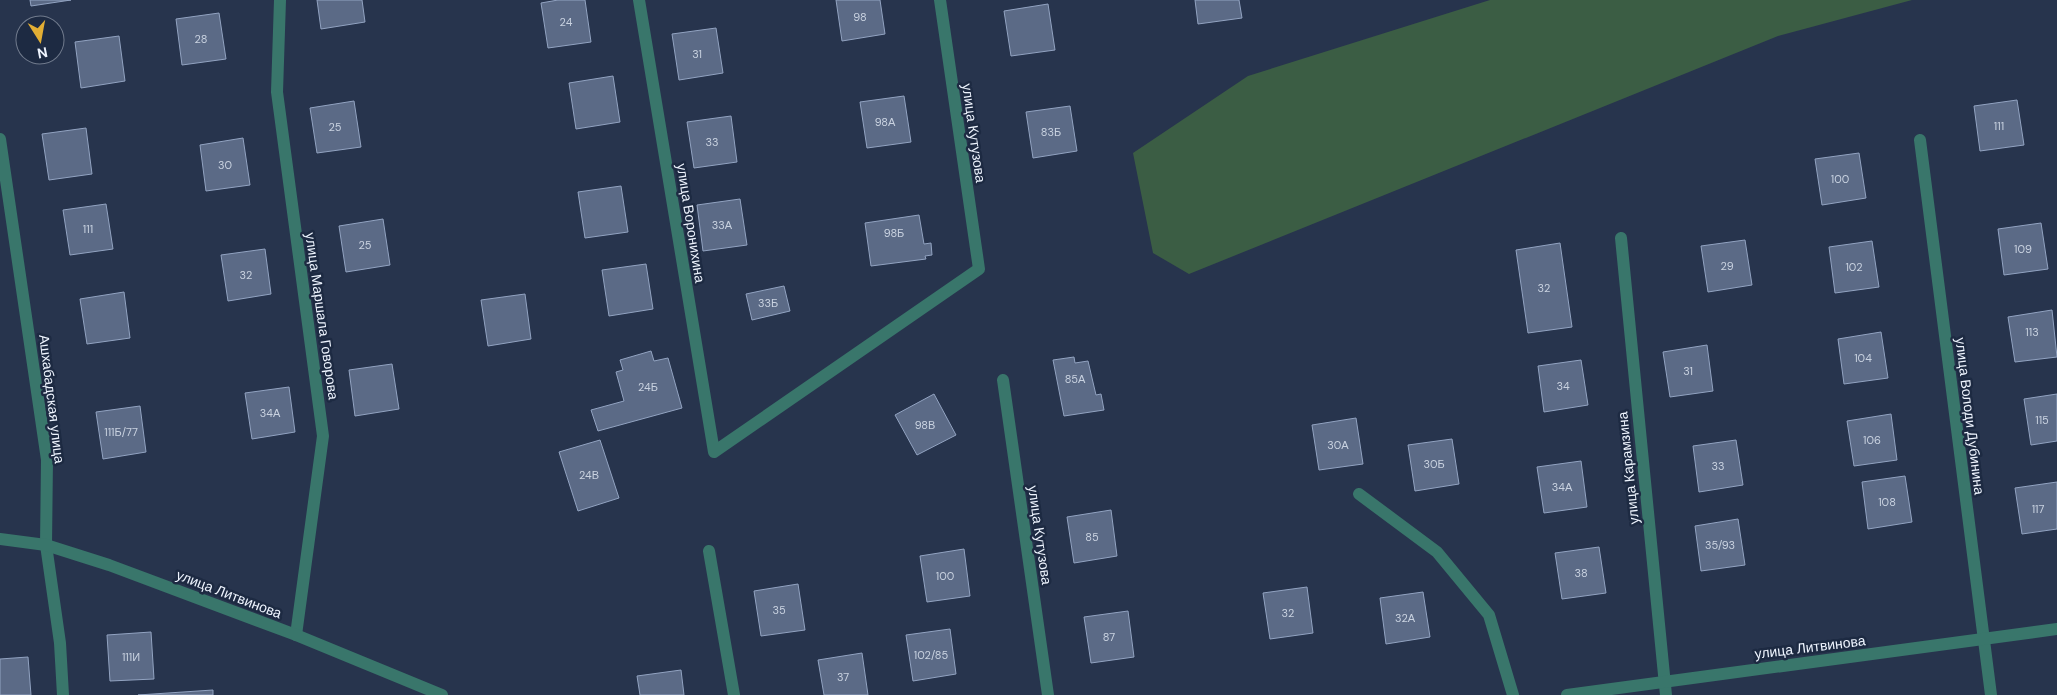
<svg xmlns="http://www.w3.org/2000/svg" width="2057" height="695" font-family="'DM Sans',sans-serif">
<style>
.green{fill:#3b5d44}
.building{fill:#5b6a86;stroke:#92a3c1}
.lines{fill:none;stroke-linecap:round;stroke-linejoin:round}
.minor{stroke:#39766b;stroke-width:12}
.labels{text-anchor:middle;stroke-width:5;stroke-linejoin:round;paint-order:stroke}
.number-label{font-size:11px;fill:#c9d2e0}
.street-label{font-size:14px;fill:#eef4fe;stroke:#1d2a42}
</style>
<rect width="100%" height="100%" fill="#27344d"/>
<path class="green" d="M1490 0H1912L1778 36 1189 274 1153 253 1133 153 1248 76Z"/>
<g class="building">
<path d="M30 0H71L31 6Z"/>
<path d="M317 0H362L365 22 321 29Z"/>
<path d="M558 0H585L591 42 548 48 541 3Z"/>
<path d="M836 0H880L885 34 842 41Z"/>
<path d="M1195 0H1239L1242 18 1198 24Z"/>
<path d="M1048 4 1055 50 1011 56 1004 11Z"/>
<path d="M219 13 226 59 182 65 176 19Z"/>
<path d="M716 28 723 73 679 80 672 34Z"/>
<path d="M119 36 125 81 81 88 75 42Z"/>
<path d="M613 76 620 122 576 129 569 83Z"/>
<path d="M904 96 911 142 867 148 860 102Z"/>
<path d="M2017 100 2024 145 1980 151 1974 106Z"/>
<path d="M354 101 361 147 317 153 310 108Z"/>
<path d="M1070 106 1077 151 1033 158 1026 112Z"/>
<path d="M731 116 737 162 694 168 687 122Z"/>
<path d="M86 128 92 174 49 180 42 134Z"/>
<path d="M243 138 250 185 206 191 200 145Z"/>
<path d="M1859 153 1866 198 1822 205 1815 159Z"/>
<path d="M621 186 628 232 585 238 578 192Z"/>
<path d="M740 199 747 245 703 251 697 205Z"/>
<path d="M106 204 113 249 70 255 63 210Z"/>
<path d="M919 215 924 244 931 243 932 255 925 256 926 259 871 266 865 223Z"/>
<path d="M383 219 390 265 346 272 339 226Z"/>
<path d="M2041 223 2048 269 2004 275 1998 229Z"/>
<path d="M1745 240 1752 285 1708 292 1701 246Z"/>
<path d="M1872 241 1879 287 1835 293 1829 247Z"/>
<path d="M1560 243 1572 327 1528 333 1516 250Z"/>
<path d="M265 249 271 294 228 301 221 255Z"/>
<path d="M646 264 653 309 609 316 602 270Z"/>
<path d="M784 286 790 311 752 320 746 294Z"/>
<path d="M124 292 130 338 87 344 80 299Z"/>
<path d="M525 294 531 339 488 346 481 300Z"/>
<path d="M2052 310 2057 357 2015 362 2008 317Z"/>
<path d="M1881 332 1888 378 1844 384 1838 339Z"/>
<path d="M1707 345 1713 391 1670 397 1663 352Z"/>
<path d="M651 351 654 361 668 358 682 408 598 431 591 410 624 401 616 372 623 370 620 360Z"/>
<path d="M1074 357 1075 363 1088 361 1096 395 1101 394 1104 410 1064 416 1053 360Z"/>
<path d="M1581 360 1588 405 1544 412 1538 366Z"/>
<path d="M392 364 399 409 355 416 349 370Z"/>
<path d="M289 387 295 432 252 439 245 393Z"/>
<path d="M934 394 956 435 917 455 895 415Z"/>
<path d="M2057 394V441L2031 445 2024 399Z"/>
<path d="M140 406 146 452 103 459 96 412Z"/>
<path d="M1891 414 1897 460 1854 466 1847 421Z"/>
<path d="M1356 418 1363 464 1319 470 1312 425Z"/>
<path d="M1452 439 1459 484 1415 491 1408 445Z"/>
<path d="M600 440 619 498 578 511 559 452Z"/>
<path d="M1736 440 1743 485 1699 492 1693 446Z"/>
<path d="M1581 461 1587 507 1544 513 1537 467Z"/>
<path d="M1905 476 1912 522 1868 529 1862 482Z"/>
<path d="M2057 482V529L2022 534 2015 488Z"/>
<path d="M1111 510 1117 556 1074 563 1067 517Z"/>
<path d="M1738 519 1745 565 1701 571 1695 526Z"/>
<path d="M1599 547 1606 593 1562 599 1555 553Z"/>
<path d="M964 549 970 596 927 602 920 556Z"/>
<path d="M798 584 805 630 761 636 754 591Z"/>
<path d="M1307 587 1313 633 1270 639 1263 593Z"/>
<path d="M1423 592 1430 637 1386 644 1380 598Z"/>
<path d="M1128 611 1134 657 1091 663 1084 617Z"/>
<path d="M950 629 956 674 913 681 906 635Z"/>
<path d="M151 632 154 679 110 681 107 635Z"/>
<path d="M862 653 868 695H824L818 660Z"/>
<path d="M28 657 31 695H0V659Z"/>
<path d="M681 670 684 695H640L637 676Z"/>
<path d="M213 690V695H138Z"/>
</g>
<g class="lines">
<g class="minor">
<path d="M280 0 277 92 323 436 296 635"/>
<path d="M639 0 714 452 979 269 940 0"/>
<path d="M0 139 47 460 46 545 60 643 63 695"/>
<path d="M1920 140 1991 695"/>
<path d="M1621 238 1666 695"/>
<path d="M1003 380 1048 695"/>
<path d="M1359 494 1437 552 1489 615 1513 695"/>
<path d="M0 539 46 545 109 565 296 635 442 695"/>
<path d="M709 551 734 695"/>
<path d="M1567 695 2057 629"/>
</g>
</g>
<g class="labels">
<g class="number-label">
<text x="860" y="21">98</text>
<text x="566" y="26">24</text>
<text x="201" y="43">28</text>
<text x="697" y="58">31</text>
<text x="885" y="126">98А</text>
<text x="1999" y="130">111</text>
<text x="335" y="131">25</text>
<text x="1051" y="136">83Б</text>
<text x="712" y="146">33</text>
<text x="225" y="169">30</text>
<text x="1840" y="183">100</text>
<text x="722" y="229">33А</text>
<text x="88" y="233">111</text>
<text x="894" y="237">98Б</text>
<text x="365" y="249">25</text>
<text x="2023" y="253">109</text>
<text x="1727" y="270">29</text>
<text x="1854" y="271">102</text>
<text x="246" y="279">32</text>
<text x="1544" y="292">32</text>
<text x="768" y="307">33Б</text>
<text x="2032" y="336">113</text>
<text x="1863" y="362">104</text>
<text x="1688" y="375">31</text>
<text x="1075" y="383">85А</text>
<text x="1563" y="390">34</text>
<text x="648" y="391">24Б</text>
<text x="270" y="417">34А</text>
<text x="2042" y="424">115</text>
<text x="925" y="429">98В</text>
<text x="121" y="436">111Б/77</text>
<text x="1872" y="444">106</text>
<text x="1338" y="449">30А</text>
<text x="1434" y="468">30Б</text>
<text x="1718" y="470">33</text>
<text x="589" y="479">24В</text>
<text x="1562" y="491">34А</text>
<text x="1887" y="506">108</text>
<text x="2038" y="513">117</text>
<text x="1092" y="541">85</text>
<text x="1720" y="549">35/93</text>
<text x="1581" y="577">38</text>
<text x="945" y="580">100</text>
<text x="779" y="614">35</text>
<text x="1288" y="617">32</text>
<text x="1405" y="622">32А</text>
<text x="1109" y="641">87</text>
<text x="931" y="659">102/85</text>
<text x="131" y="661">111И</text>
<text x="843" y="681">37</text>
</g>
<g class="street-label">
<text transform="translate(974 133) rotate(82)" y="5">улица Кутузова</text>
<text transform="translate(691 223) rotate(81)" y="5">улица Воронихина</text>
<text transform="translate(322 316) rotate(82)" y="5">улица Маршала Говорова</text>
<text transform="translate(52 399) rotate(83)" y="5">Ашхабадская улица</text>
<text transform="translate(1970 416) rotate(83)" y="5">улица Володи Дубинина</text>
<text transform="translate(1628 468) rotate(-96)" y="5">улица Карамзина</text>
<text transform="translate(1040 535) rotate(82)" y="5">улица Кутузова</text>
<text transform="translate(229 594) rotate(21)" y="5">улица Литвинова</text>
<text transform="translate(1810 647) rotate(-7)" y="5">улица Литвинова</text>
</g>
</g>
<g transform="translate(40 40) rotate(169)"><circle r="24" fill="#1d2a42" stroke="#717b8d"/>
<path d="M0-4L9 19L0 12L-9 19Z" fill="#e2ae34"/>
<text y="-8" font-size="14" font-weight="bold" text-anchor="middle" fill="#eef4fe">N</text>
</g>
</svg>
